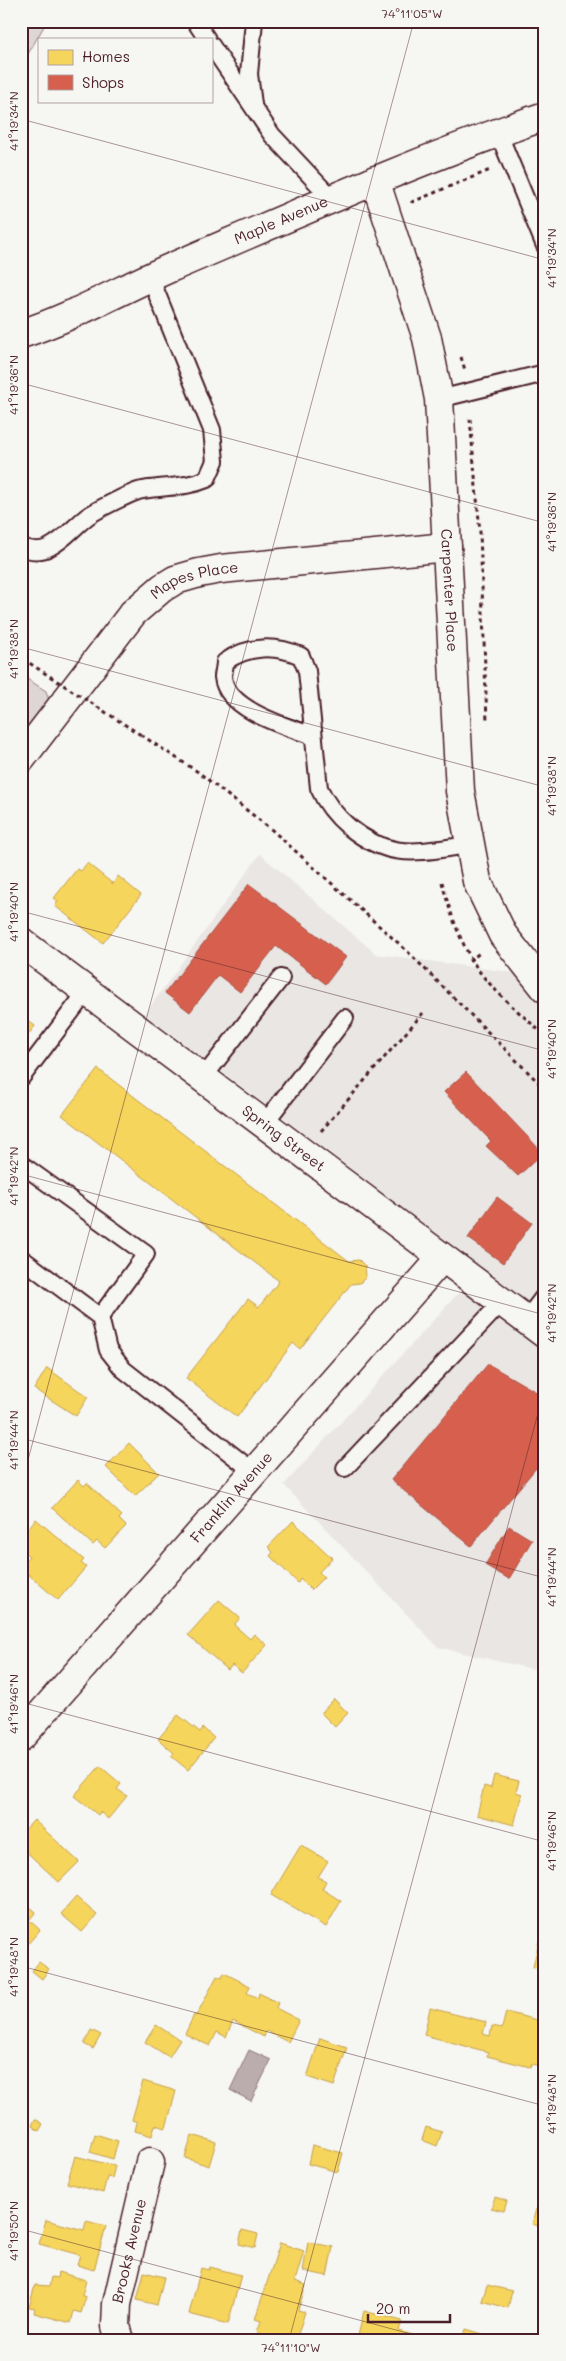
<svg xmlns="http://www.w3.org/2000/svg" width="566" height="2361" font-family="Mali,sans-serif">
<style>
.built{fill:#e9e6e3}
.green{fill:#ddd6d5;stroke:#947a80}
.water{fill:#bbadae;stroke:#8e747a}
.homes{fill:#f6d55c;stroke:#c29e4d}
.shops{fill:#d6604d;stroke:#ac4c43}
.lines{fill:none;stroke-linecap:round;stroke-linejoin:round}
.lane-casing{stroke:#4a1f2b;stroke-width:20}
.street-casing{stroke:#4a1f2b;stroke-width:31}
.secondary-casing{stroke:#4a1f2b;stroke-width:31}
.path{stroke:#4a1f2b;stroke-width:3;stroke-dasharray:4 4;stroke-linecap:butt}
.lane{stroke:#f6f6f2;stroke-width:16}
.street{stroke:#f6f6f2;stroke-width:28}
.secondary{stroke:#f6f6f2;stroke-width:28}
.path-bridge{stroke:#4a1f2b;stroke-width:3;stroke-dasharray:4 4;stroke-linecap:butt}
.ticks{fill:none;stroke:#4a1f2b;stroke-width:1;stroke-opacity:0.45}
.labels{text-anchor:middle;stroke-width:5;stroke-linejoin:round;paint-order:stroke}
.street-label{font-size:15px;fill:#4a1f2b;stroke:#f6f6f2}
.neatline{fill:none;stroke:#4a1f2b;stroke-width:2}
.ticks-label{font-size:12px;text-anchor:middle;fill:#4a1f2b}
</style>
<rect width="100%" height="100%" fill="#f6f6f2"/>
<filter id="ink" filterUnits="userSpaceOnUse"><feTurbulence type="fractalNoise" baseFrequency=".02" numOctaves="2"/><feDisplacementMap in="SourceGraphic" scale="10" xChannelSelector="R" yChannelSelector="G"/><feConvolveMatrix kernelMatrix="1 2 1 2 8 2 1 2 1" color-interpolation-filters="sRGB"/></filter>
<g filter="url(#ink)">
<path class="built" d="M260 854 376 954 545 977V1672L438 1647 284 1485 482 1267 145 1014Z"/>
<g class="green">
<path d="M21 21H47L21 66Z"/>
<path d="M21 675 46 691 50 704 30 734 21 732Z"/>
</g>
<path class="water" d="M249 2050 271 2060 251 2101 230 2090Z"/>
<g class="homes">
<path d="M87 863 113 884 118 876 141 895 103 943 55 906 58 901 54 898 77 869 81 871Z"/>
<path d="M21 1015 35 1026 21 1044Z"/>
<path d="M98 1069 349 1261 359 1260 365 1266 366 1277 360 1283 351 1284 300 1349 293 1343 237 1417 186 1378 248 1299 259 1307 279 1281 62 1115Z"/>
<path d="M47 1368 88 1397 76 1416 34 1389Z"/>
<path d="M129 1443 159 1473 135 1496 106 1467Z"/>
<path d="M78 1480 84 1486 87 1483 122 1516 119 1519 126 1526 105 1548 97 1541 93 1545 52 1508Z"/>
<path d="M36 1519 84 1560 81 1563 86 1567 58 1600 21 1568V1565L29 1556 21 1550V1536Z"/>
<path d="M293 1521 332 1558 319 1572 324 1577 311 1590 300 1579 298 1583 270 1556 273 1552 268 1547Z"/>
<path d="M219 1600 240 1618 234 1625 250 1639 254 1634 267 1645 242 1673 232 1665 228 1670 188 1635Z"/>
<path d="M334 1699 348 1713 335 1727 321 1713Z"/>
<path d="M178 1715 200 1732 203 1728 214 1738 188 1770 171 1756 174 1753 158 1739Z"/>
<path d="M100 1766 121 1784 117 1789 127 1796 108 1819 100 1812 98 1815 74 1796Z"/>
<path d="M494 1775 519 1781 516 1792 522 1794 514 1825 477 1815 484 1786 491 1788Z"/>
<path d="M34 1820 79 1862 59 1882 21 1847V1834Z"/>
<path d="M301 1845 328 1861 318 1877 326 1881 322 1889 341 1901 326 1927 271 1895Z"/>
<path d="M76 1897 97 1915 82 1932 61 1914Z"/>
<path d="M21 1899 36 1912 29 1920 40 1930 26 1946 21 1942Z"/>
<path d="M539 1941 545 1942V1970L533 1967Z"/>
<path d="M39 1962 49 1969 42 1979 32 1971Z"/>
<path d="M224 1973 250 1986 247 1993 258 1998 259 1993 278 2003 276 2008 299 2020 288 2042 266 2031 264 2037 233 2021 226 2037 217 2032 210 2046 185 2034 194 2015 196 2016 217 1976 222 1978Z"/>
<path d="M430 2008 486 2022 483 2034 490 2036 492 2026 502 2028 506 2012 545 2022V2067L531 2064 530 2067 487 2056 488 2052 424 2035Z"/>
<path d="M156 2025 180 2040 169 2057 145 2042Z"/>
<path d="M91 2030 101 2035 93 2049 84 2044Z"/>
<path d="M320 2038 347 2047 334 2086 307 2077Z"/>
<path d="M143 2081 176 2091 166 2128 155 2125 152 2136 135 2131 137 2122 132 2120Z"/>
<path d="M35 2119 43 2124 39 2131 32 2126Z"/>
<path d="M426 2127 442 2132 437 2146 422 2140Z"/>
<path d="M95 2134 118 2141 113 2159 90 2152Z"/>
<path d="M192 2135 216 2142 209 2166 185 2158Z"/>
<path d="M312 2145 343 2153 338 2172 308 2164Z"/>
<path d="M75 2156 115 2166 112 2178 107 2177 103 2193 67 2183Z"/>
<path d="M495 2197 507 2201 504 2211 491 2208Z"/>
<path d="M536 2209 545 2211V2228L532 2224Z"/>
<path d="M46 2220 84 2230 86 2221 106 2226 94 2270 77 2265 80 2255 39 2244Z"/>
<path d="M242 2230 258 2234 255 2248 239 2244Z"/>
<path d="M308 2242 333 2247 327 2276 303 2271Z"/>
<path d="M280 2243 304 2251 295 2281 306 2285 298 2310 305 2312 296 2340H280L257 2332 261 2321 255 2319Z"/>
<path d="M210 2267 241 2275 228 2324 189 2314 201 2268 209 2270Z"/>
<path d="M58 2272 86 2280 82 2296 86 2297 81 2313 74 2311 71 2323 34 2313 35 2308 29 2307 35 2285 49 2286 51 2277 57 2278Z"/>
<path d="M144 2272 164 2277 157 2305 137 2300Z"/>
<path d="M487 2285 512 2291 508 2308 482 2301Z"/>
<path d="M364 2311 402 2321 399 2331 413 2335 412 2340H357Z"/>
<path d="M466 2329 483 2334 481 2340H463Z"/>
</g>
<g class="shops">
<path d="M249 884 346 957 326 984 276 946 240 992 218 975 190 1012 165 993Z"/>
<path d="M466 1072 543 1153 518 1176 486 1146 491 1141 444 1092Z"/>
<path d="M497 1197 532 1223 503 1263 468 1238Z"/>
<path d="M488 1364 545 1397V1461L540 1469 536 1468 471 1546 391 1480Z"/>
<path d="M509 1526 532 1540 509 1579 485 1565Z"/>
</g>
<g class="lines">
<g class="lane-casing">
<g id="lane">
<path d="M195 21 207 39"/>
<path d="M211 45 272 135 332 199"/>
<path d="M253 104 249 74 254 21"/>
<path d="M498 132 545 246"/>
<path d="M439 399 545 373"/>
<path d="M21 546C48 562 68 531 88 516 97 510 133 491 143 490 165 486 186 488 207 479L215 461 212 430 150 277"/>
<path d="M313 736C288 727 226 710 223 677 223 673 225 667 225 662 248 645 276 645 301 656L307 671 319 788C326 804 336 816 349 827 392 862 420 851 470 845"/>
<path d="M21 1078 87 991"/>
<path d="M203 1078 281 978"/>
<path d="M264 1124 345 1018"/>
<path d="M21 1164 146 1254 100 1317"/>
<path d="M21 1258 100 1317 108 1350 123 1369 254 1472"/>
<path d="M526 1320 545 1295"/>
<path d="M345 1468 502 1302"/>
</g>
</g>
<g class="street-casing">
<g id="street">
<path id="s1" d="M375 180 427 338 439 399 460 791 477 881 503 935 545 988"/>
<path id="s2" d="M21 334C73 317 120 290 170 268 294 215 417 160 545 116"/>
<path id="s3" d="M21 759 133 613 162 588 175 580 199 573 221 569 447 547"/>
<path id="s4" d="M21 1737 442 1258"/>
<path id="s5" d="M120 2340 116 2326 117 2304 150 2162"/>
</g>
</g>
<g class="secondary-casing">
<g id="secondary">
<path id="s6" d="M21 942 545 1334"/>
</g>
</g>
<g class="path">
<path d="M412 203V202L490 170"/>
<path d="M461 357 465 370"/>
<path d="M470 419 480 532 487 722"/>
<path d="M21 658 23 659"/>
<path d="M141 735 198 772 272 830 406 950 545 1089"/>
<path d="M442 882C450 914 465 958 489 983 506 1002 526 1018 545 1036"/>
<path d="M469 961 481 952"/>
<path d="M321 1131 423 1013"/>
</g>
<use href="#lane" class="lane"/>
<use href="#street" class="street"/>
<use href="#secondary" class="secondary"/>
<path class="path-bridge" d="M23 659 141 735"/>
</g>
</g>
<path class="ticks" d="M21 119 545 260M21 383 545 523M21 647 545 787M21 911 545 1051M21 1174 545 1315M21 1438 545 1578M21 1486 414 21M21 1702 545 1842M21 1966 545 2106M21 2229 433 2340M289 2340 545 1387"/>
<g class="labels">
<g class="street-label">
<text dy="5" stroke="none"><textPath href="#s2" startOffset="284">Maple Avenue</textPath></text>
<text dy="5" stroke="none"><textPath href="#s3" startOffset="256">Mapes Place</textPath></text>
<text dy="5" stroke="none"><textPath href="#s1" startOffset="420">Carpenter Place</textPath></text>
<text dy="5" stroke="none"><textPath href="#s6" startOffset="328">Spring Street</textPath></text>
<text dy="5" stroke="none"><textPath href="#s4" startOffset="319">Franklin Avenue</textPath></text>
<text dy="5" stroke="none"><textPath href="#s5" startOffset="91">Brooks Avenue</textPath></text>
</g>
</g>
<rect width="566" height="2361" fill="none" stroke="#f6f6f2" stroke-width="55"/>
<rect x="38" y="38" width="175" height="65" fill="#f6f6f2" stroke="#b1a0a2"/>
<rect x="48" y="50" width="25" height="15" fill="#f6d55c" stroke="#b1a0a2"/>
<text x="82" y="62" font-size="15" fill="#4a1f2b">Homes</text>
<rect x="48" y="75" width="25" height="15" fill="#d6604d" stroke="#b1a0a2"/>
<text x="82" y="88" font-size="15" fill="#4a1f2b">Shops</text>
<path d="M368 2314v8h82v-8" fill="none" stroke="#4a1f2b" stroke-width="2.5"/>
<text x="376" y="2314" font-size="15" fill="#4a1f2b" stroke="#f6f6f2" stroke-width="4" paint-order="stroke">20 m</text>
<rect x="28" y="28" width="510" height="2306" class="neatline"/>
<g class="ticks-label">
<text x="412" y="18">74°11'05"W</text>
<text transform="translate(14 121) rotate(-90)" y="4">41°19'34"N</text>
<text transform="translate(552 258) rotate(-90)" y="4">41°19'34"N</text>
<text transform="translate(14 385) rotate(-90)" y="4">41°19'36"N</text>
<text transform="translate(552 522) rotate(-90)" y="4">41°19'36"N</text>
<text transform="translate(14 649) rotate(-90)" y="4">41°19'38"N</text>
<text transform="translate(552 786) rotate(-90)" y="4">41°19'38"N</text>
<text transform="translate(14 912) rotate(-90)" y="4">41°19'40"N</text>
<text transform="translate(552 1049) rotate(-90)" y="4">41°19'40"N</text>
<text transform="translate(14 1176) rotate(-90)" y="4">41°19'42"N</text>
<text transform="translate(552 1313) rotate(-90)" y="4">41°19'42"N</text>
<text transform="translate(14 1440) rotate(-90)" y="4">41°19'44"N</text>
<text transform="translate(552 1577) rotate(-90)" y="4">41°19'44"N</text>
<text transform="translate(14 1704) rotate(-90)" y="4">41°19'46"N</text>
<text transform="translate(552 1841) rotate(-90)" y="4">41°19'46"N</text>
<text transform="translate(14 1967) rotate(-90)" y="4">41°19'48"N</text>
<text transform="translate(552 2104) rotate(-90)" y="4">41°19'48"N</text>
<text transform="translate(14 2231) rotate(-90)" y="4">41°19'50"N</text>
<text x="291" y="2352">74°11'10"W</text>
</g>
</svg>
